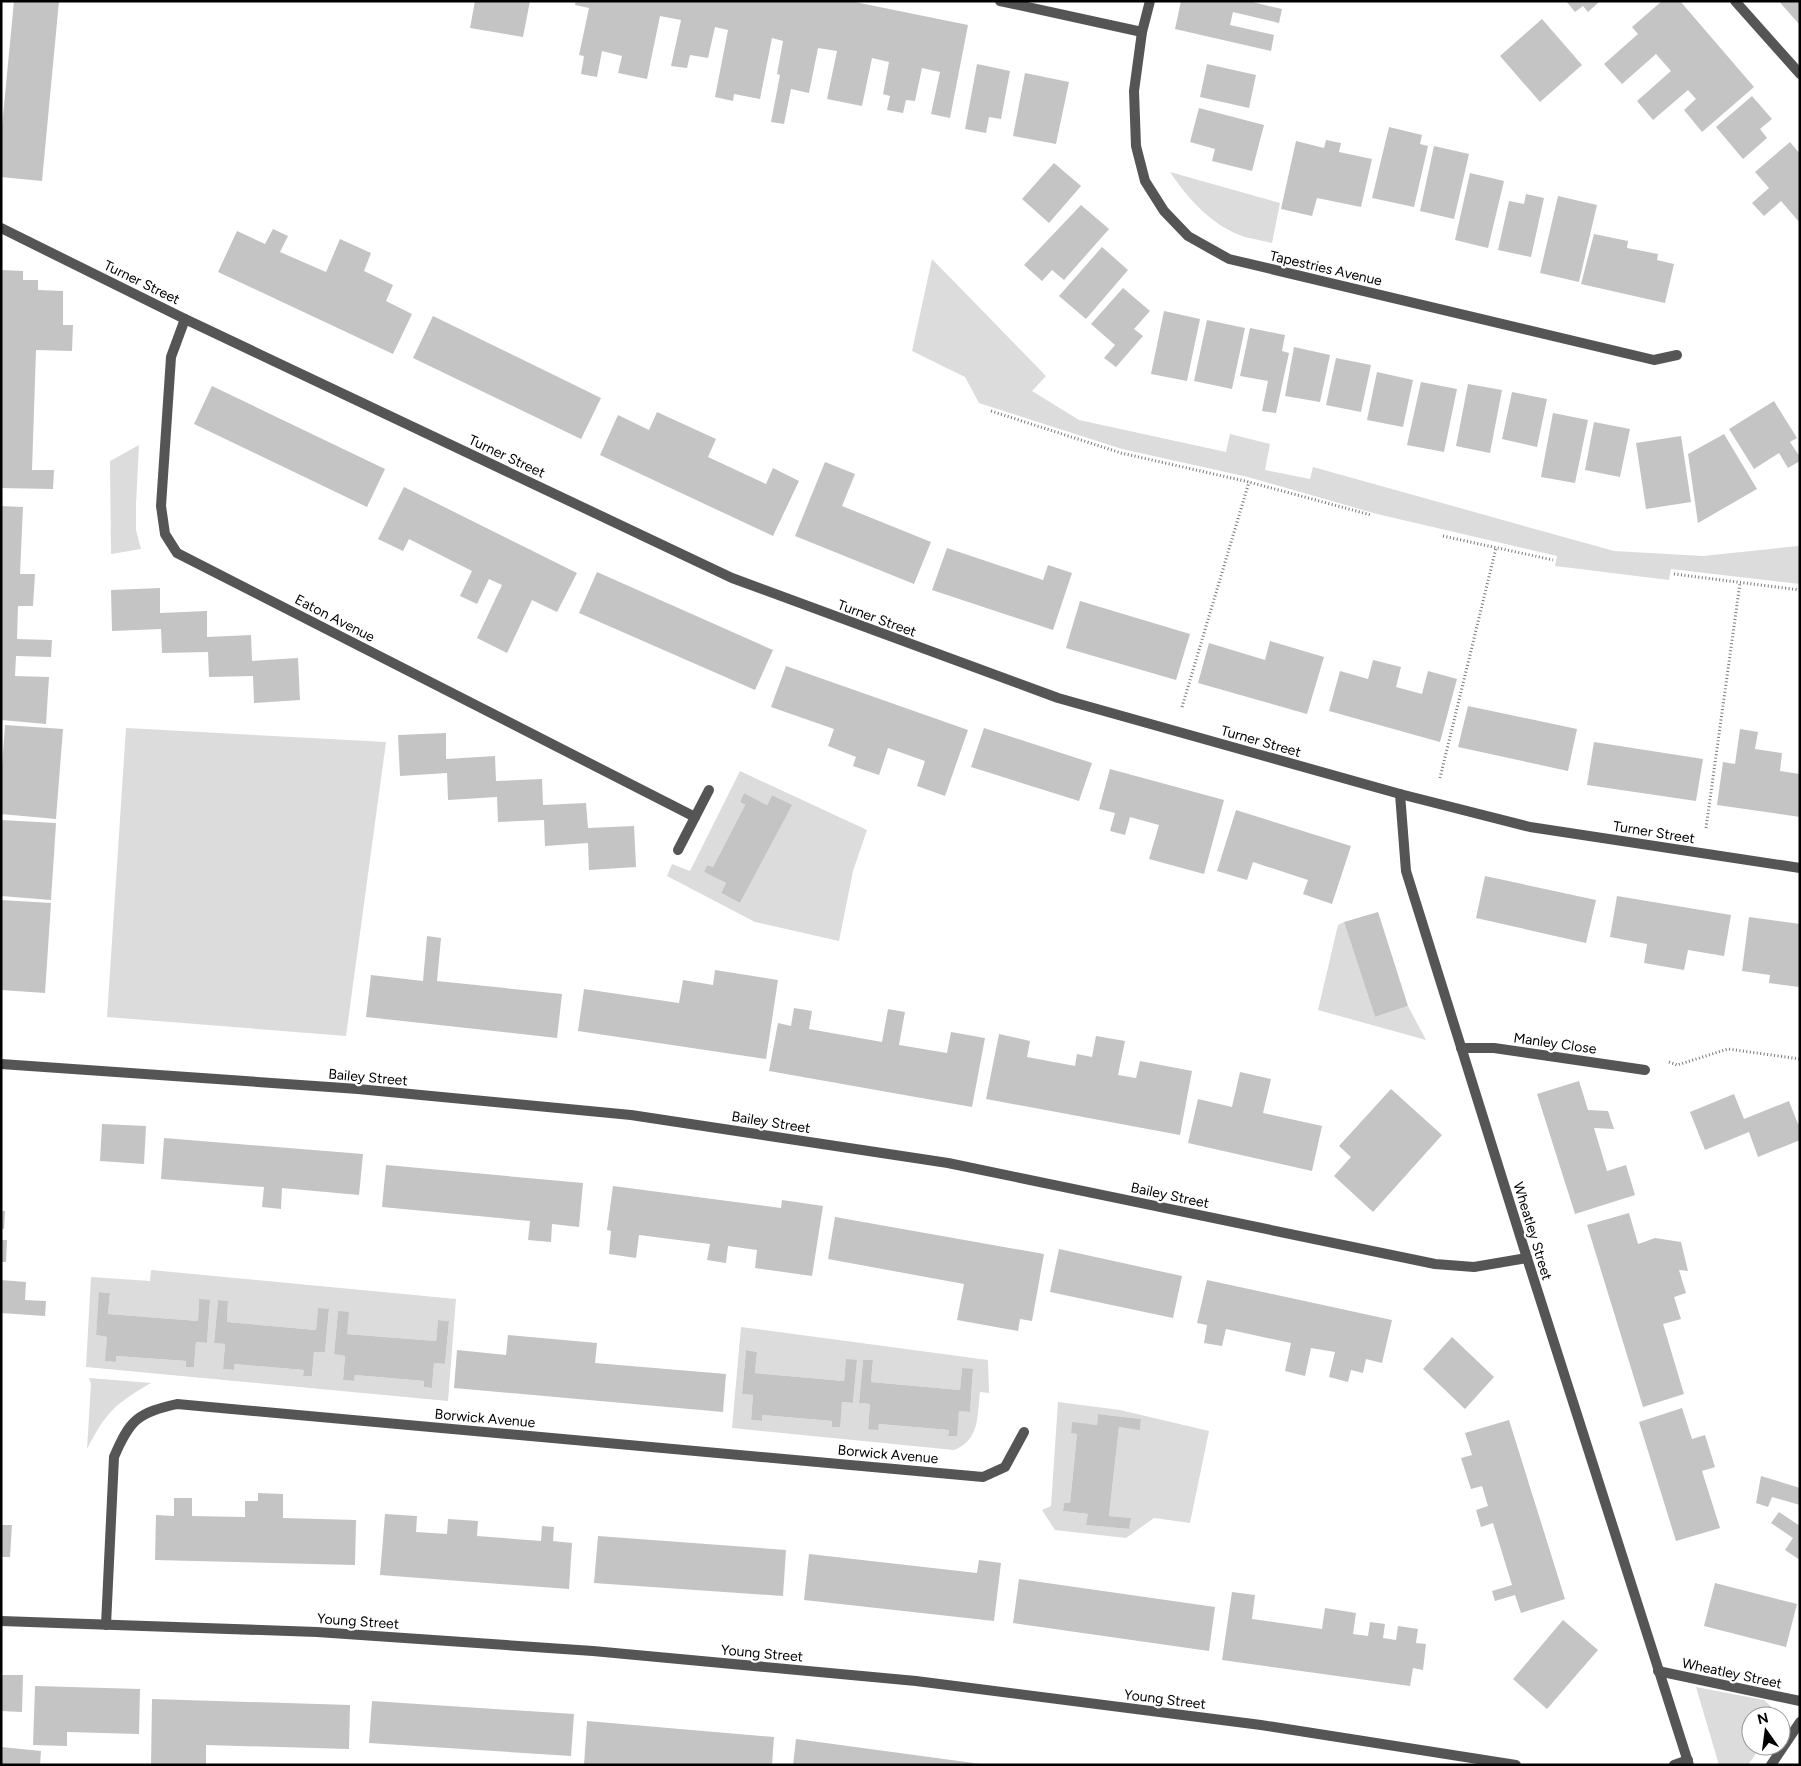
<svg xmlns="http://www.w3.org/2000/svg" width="1801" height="1766" font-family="Figtree,sans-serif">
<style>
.green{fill:#dcdcdc;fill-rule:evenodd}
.building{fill:#c4c4c4}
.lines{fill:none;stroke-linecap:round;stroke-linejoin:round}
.path{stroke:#777;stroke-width:3;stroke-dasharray:1 2.5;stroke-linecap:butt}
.minor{stroke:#555;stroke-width:10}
.labels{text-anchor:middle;stroke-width:4.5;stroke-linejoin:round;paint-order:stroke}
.street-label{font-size:14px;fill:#000;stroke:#fff}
</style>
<rect width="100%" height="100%" fill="#fff"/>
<g class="green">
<path d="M1170 172 1280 203 1272 243C1263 241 1254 239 1245 237 1212 226 1189 200 1170 172Z"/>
<path d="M932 259 1046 376 1032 391 1079 420 1226 452 1230 434 1270 444 1265 470 1310 479 1313 467 1614 551 1703 556 1798 546 1800 549V584L1671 569 1669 580 1555 566 1557 556 1377 514 1248 477 1122 449 979 403 965 377 912 351Z"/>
<path d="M139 445 136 504V530L141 549 111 554 110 461Z"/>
<path d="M126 728 386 742 346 1036 107 1017Z"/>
<path d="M740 771 867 830 853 871 839 941 755 922 667 876 672 864 690 871ZM744 793 767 805 772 795 791 805 740 903 721 893 726 883 704 872 707 865 713 867 745 805 740 802Z"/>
<path d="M1344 922 1375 1017 1408 1006 1426 1040 1318 1010 1338 925Z"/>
<path d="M151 1270 456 1299 448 1401 86 1367 91 1277 150 1281ZM100 1292 110 1293 108 1314 198 1321 199 1300H210L207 1343 196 1342 194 1367H186V1361L116 1356V1362L106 1361 107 1337 96 1335ZM218 1300 228 1301 227 1322 316 1330 318 1309 329 1310 325 1352H314L312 1376H303L304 1370 234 1364 233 1370 223 1369 225 1344 214 1343ZM338 1311 347 1334 436 1341 438 1320 449 1321 445 1364 434 1363 432 1388 424 1387V1381L355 1375 354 1381 343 1380 345 1356 334 1354Z"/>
<path d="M741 1327 988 1360 989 1393 980 1392C977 1416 980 1440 954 1450L732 1428ZM746 1350 757 1352 755 1373 844 1381 846 1360H857L853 1403 842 1402 839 1427H832V1421L762 1415 761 1421 751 1420 753 1395 742 1394ZM863 1360 873 1361 871 1382 960 1390 962 1368 973 1370 970 1412 959 1411 956 1436H948L949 1430 879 1424 878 1429H868L870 1404 859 1403Z"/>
<path d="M89 1378 151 1383C115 1404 106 1412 87 1449L91 1384Z"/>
<path d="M1058 1402 1120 1410 1209 1431 1190 1523 1154 1518 1126 1538 1055 1530 1042 1510 1051 1506ZM1098 1414 1141 1419 1140 1429 1119 1427 1109 1516 1130 1518 1129 1529 1087 1525 1088 1514 1063 1511 1064 1503H1070L1077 1434 1071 1433 1072 1423 1097 1425Z"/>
<path d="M1696 1687 1764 1700 1777 1712 1778 1716H1751V1746H1761L1748 1765H1719Z"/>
</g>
<g class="building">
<path d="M14 1H59L42 181 1 177V137Z"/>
<path d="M475 1H530L523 37 470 28Z"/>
<path d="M576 1H850L968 25 950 118 931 114 940 72 922 68 915 101 906 100 903 113 887 110 890 96 883 94 889 62 872 58 862 106 827 99 837 51 818 48 809 93 791 89 784 124 771 122 780 75 777 74 783 41 772 38 760 99 734 94 733 101 715 97 728 30 715 27 708 58 690 55 687 68 671 66 681 20 660 16 647 79 618 73 622 56 602 51 597 77 581 74 584 56 579 55 589 8 575 5Z"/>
<path d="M1181 1H1248L1282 9 1279 23 1233 12 1230 25 1274 35 1271 51 1175 29Z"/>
<path d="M1566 1H1600L1588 12 1583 6 1575 12Z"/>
<path d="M1662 1H1680L1754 87 1702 132 1684 110 1696 99 1688 90 1653 120 1637 101 1671 71 1656 54 1622 84 1604 64 1638 34 1632 27Z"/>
<path d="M1779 1H1800V25L1783 6Z"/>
<path d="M1542 19 1582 65 1540 102 1500 56Z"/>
<path d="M977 64 1010 71 1001 119 989 117 986 133 965 129Z"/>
<path d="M1207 64 1256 75 1249 108 1200 97Z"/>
<path d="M1025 73 1069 82 1056 144 1013 136Z"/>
<path d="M1752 96 1772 119 1760 129 1767 138 1743 159 1716 127Z"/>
<path d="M1199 108 1264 125 1252 171 1212 161 1215 149 1190 142Z"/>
<path d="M1389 127 1422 135 1420 144 1428 146 1414 207 1372 198Z"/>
<path d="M1326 140 1341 143 1339 152 1372 159 1361 207 1317 198 1312 216 1281 209 1296 141 1324 148Z"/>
<path d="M1790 142 1800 154V223L1781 201 1764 216 1752 203 1769 188 1755 172Z"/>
<path d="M1434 146 1469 154 1454 219 1420 211Z"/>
<path d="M1054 163 1081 186 1049 223 1022 199Z"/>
<path d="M1470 173 1504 181 1488 248 1455 240Z"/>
<path d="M1526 194 1544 198 1531 257 1498 250 1509 201 1524 204Z"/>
<path d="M1558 196 1597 205 1579 282 1540 273Z"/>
<path d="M1081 205 1109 229 1064 280 1052 270 1042 281 1024 265Z"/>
<path d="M273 229 288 236 280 252 326 272 340 239 371 253 364 271 393 285 386 301 412 314 393 354 218 272 237 231 265 244Z"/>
<path d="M1594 234 1628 241 1627 248 1658 254 1657 260 1674 264 1665 303 1581 284Z"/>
<path d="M1102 247 1128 270 1086 319 1059 296Z"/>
<path d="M1 270 23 271V280H38V290L63 291V325H73L72 351 36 350 32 470H54L53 489 1 488Z"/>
<path d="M1123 288 1150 311 1134 329 1143 336 1116 367 1104 358 1115 345 1091 324Z"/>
<path d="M1164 311 1200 319 1187 381 1151 374Z"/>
<path d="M433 316 601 398 581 439 413 358Z"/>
<path d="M1207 320 1245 328 1232 389 1194 381Z"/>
<path d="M1250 328 1285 335 1282 351 1289 353 1276 413 1262 411 1268 381 1240 376Z"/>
<path d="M1294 347 1330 355 1320 402 1285 396Z"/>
<path d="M1336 358 1371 365 1361 412 1326 405Z"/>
<path d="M1377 372 1413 380 1403 427 1367 420Z"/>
<path d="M1421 382 1457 389 1444 452 1407 445Z"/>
<path d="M1468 384 1502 390 1490 453 1456 446Z"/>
<path d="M212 386 385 469 367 507 194 424Z"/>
<path d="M1512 392 1547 399 1537 447 1502 439Z"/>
<path d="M1774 401 1797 438 1790 442 1800 457V461L1788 468 1779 453 1754 469 1729 429Z"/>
<path d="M657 412 716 439 708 457 766 484 773 468 799 481 773 536 600 455 618 415 649 430Z"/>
<path d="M1553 413 1588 420 1575 483 1541 477Z"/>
<path d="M1594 422 1630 429 1620 477 1585 470Z"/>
<path d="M1724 434 1757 489 1698 523 1688 454Z"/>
<path d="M1681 436 1691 502 1646 509 1636 443Z"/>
<path d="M825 462 855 474 842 506 931 542 914 584 795 536Z"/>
<path d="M404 487 577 573 557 612 532 600 507 653 477 638 502 585 489 579 477 604 460 596 472 571 409 539 403 551 378 539Z"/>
<path d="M1 506 23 507 20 574H35L33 606H18L17 639 52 640 51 657 16 656 15 676 49 677 46 724 1 720Z"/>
<path d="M947 548 1043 580 1048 565 1072 573 1053 630 932 590Z"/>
<path d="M597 572 773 650 755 690 579 613Z"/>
<path d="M160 588V613L207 611V637L251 635 252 661 298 658 300 700 254 703 253 676 209 677 208 652 162 653 161 629 112 631 111 590Z"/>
<path d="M1080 601 1190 634 1176 680 1066 648Z"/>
<path d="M1270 641 1324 657 1307 714 1198 683 1209 643 1265 660Z"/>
<path d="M1373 660 1401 667 1396 687 1422 694 1428 671 1457 679 1440 742 1329 711 1340 671 1368 679Z"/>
<path d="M786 666 968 730 945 796 917 786 925 761 888 748 879 775 853 766 856 757 828 746 834 729 771 707Z"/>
<path d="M1468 706 1577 729 1568 771 1458 747Z"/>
<path d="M5 725 63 729 56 819 1 814V780Z"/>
<path d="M984 728 1092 763 1079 801 971 767Z"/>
<path d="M1740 729 1758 732 1755 749 1782 753 1780 771 1800 774V817L1717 805 1723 762 1735 764Z"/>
<path d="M446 733V759L495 756 496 781 542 779 543 805 586 803 588 828 634 826 636 867 589 870 588 843 545 846 544 820 498 822 497 797 448 800 447 773 400 776 398 735Z"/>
<path d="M1594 742 1703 759 1696 801 1587 785Z"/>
<path d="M1110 769 1224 800 1204 874 1149 859 1159 825 1130 817 1125 835 1110 831 1115 813 1099 809Z"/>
<path d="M744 793 767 805 772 795 792 805 740 903 721 893 726 883 704 872 707 865 713 867 745 805 740 802Z"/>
<path d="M1236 810 1351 846 1332 904 1303 894 1308 880 1253 862 1247 880 1217 871Z"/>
<path d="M1 820 56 823 51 900 1 896Z"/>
<path d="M1485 876 1596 900 1586 943 1476 918Z"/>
<path d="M1617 896 1731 915 1724 956 1688 950 1684 970 1644 963 1647 944 1610 937Z"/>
<path d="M1 900 51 903 45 993 1 990Z"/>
<path d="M1378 912 1408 1006 1375 1017 1344 922Z"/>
<path d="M1749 917 1800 924 1799 987 1769 983 1770 975 1742 971Z"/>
<path d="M427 936 441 938 437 981 562 994 557 1038 366 1017 371 975 423 981Z"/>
<path d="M715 970 778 980 766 1059 578 1031 584 989 679 1003 683 980 713 985Z"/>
<path d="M794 1008 812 1011 809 1029 882 1042 888 1009 905 1012 899 1045 947 1053 951 1032 985 1038 972 1107 769 1071 778 1023 791 1026Z"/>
<path d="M999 1034 1030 1041 1027 1057 1075 1066 1077 1054 1092 1057 1096 1036 1125 1041 1118 1075 1136 1078 1140 1061 1192 1071 1180 1135 986 1099Z"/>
<path d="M1240 1072 1271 1079 1263 1113 1322 1126 1312 1171 1188 1143 1198 1099 1232 1107Z"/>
<path d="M1579 1081 1588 1110 1608 1111 1614 1129 1594 1128 1607 1171 1626 1165 1635 1195 1575 1214 1537 1094Z"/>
<path d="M1391 1089 1442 1135 1373 1212 1334 1176 1351 1157 1339 1146Z"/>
<path d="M1734 1094 1744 1119 1789 1101 1798 1124 1800 1123V1140L1758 1157 1749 1132 1705 1150 1690 1112Z"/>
<path d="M102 1124 146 1126 144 1164 100 1161Z"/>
<path d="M164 1138 363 1154 359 1195 282 1188 281 1209 262 1207 264 1187 161 1179Z"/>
<path d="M386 1165 583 1183 579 1227 552 1224 551 1242 528 1240 530 1221 382 1207Z"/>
<path d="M613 1186 781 1208 782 1200 823 1206 812 1276 755 1268 757 1250 728 1246 726 1263 707 1260 710 1244 639 1235 636 1258 609 1254 611 1231 607 1230Z"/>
<path d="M1 1211H5L4 1229H1Z"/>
<path d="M1629 1213 1638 1244 1655 1238 1681 1242 1688 1271 1679 1270 1686 1293 1674 1297 1681 1319 1663 1324 1684 1394 1643 1407 1587 1225Z"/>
<path d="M835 1217 1044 1254 1032 1321 1020 1319 1018 1331 957 1320 964 1284 828 1259Z"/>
<path d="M1 1240H7L6 1262H1Z"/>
<path d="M1059 1249 1182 1276 1173 1318 1050 1292Z"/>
<path d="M1 1280 26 1282 25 1300 46 1301 45 1316 1 1313Z"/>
<path d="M1207 1280 1392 1320 1382 1363 1366 1359 1363 1373 1351 1370 1348 1382 1329 1377 1335 1352 1311 1348 1305 1376 1285 1371 1291 1343 1226 1329 1222 1346 1204 1343 1207 1325 1197 1323Z"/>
<path d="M99 1292 110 1293 108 1314 198 1321 199 1299 210 1300 207 1343 196 1342 194 1367H186V1361L116 1356V1362L105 1361 107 1337 96 1335Z"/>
<path d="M218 1300 228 1301 227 1322 316 1330 318 1308 329 1309 325 1352H314L312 1376H303L304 1370 234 1364V1370L223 1369 225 1344 214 1343Z"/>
<path d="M338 1311 349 1312 347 1334 436 1341 438 1320 449 1321 445 1364 434 1363 432 1388 424 1387V1381L355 1375 354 1381 343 1380 345 1356 334 1354Z"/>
<path d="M508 1335 597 1343 595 1363 726 1374 723 1412 454 1388 457 1350 506 1355Z"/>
<path d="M1452 1337 1494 1377 1465 1409 1423 1369Z"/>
<path d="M746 1350 757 1352 755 1373 844 1381 846 1359 857 1360 853 1403 842 1402 840 1427H832V1421L762 1415V1421L751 1420 753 1395 742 1394Z"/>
<path d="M863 1360H873L871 1382 960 1390 962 1368 973 1369 970 1412 959 1411 957 1436H948L949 1430 879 1424 878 1430 868 1429 870 1404 859 1403Z"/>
<path d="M1682 1408 1692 1439 1705 1435 1715 1467 1702 1471 1720 1528 1676 1541 1639 1422Z"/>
<path d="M1098 1414 1141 1419 1140 1430 1119 1427 1109 1516 1131 1518 1129 1529 1086 1525 1088 1514 1063 1511 1064 1503H1070L1077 1434 1071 1433 1072 1422 1097 1425Z"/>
<path d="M1509 1420 1565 1599 1521 1613 1515 1595 1495 1601 1492 1591 1512 1585 1493 1523 1481 1527 1476 1510 1488 1506 1482 1486 1471 1489 1461 1458 1472 1455 1465 1433Z"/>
<path d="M1761 1476 1800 1488V1505L1772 1497 1768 1507 1756 1503Z"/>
<path d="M258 1493 283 1494V1518L356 1520 355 1565 155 1560 156 1515 174 1516V1498H192V1516L245 1517V1501H258Z"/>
<path d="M1779 1512 1800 1526V1560L1785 1550 1793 1538 1771 1523Z"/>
<path d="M385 1514 417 1516 416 1532 447 1534 448 1519 478 1521 477 1536 541 1541 542 1526 554 1527 553 1541 572 1543 569 1589 380 1575Z"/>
<path d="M1 1525H12L10 1557H1Z"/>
<path d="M598 1536 786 1550 783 1596 594 1583Z"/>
<path d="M809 1554 977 1573 979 1560 1001 1563 994 1621 804 1600Z"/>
<path d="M1019 1579 1215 1607 1209 1651 1013 1623Z"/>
<path d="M1715 1583 1797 1604 1786 1647 1704 1626Z"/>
<path d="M1232 1592 1255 1595 1252 1619 1322 1629 1325 1608 1356 1613 1353 1634 1368 1636 1370 1622 1385 1624 1383 1638 1396 1640 1398 1626 1418 1629 1416 1643 1426 1644 1423 1670 1413 1668 1410 1686 1222 1660Z"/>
<path d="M1563 1620 1598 1650 1547 1709 1513 1679Z"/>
<path d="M1 1675H23L22 1712 1 1711Z"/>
<path d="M35 1686 140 1689 139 1734 67 1732V1746L33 1745Z"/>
<path d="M152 1699 350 1705 349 1749 206 1745V1765H151Z"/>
<path d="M372 1701 574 1714 571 1756 369 1743Z"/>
<path d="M587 1721 774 1737 772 1765H584Z"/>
<path d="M796 1739 981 1764V1765H793Z"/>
<path d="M1 1747 41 1751 40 1765H1Z"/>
</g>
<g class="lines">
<g class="path">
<path d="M991 411 1121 453 1249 482 1371 515"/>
<path d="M1443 536 1553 560"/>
<path d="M1674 574 1800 590"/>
<path d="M1182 707 1249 482"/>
<path d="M1440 778 1496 548"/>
<path d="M1706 828 1740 583"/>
<path d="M1669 1062 1677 1065 1728 1049 1800 1059"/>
</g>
<g class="minor">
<path d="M1000 1 1142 32"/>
<path d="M1150 1 1142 32 1134 91 1136 146 1145 181 1164 211 1188 236 1229 259 1654 360 1677 355"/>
<path d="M1735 1 1800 74"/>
<path d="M1 228 185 319 732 578 1058 698 1400 794 1530 827 1800 868"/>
<path d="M185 319 171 357 161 506 165 534 177 553 695 817"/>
<path d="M1400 794 1406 871 1527 1258 1689 1765"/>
<path d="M678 850 709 790"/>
<path d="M1461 1048H1494L1645 1070"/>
<path d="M1 1064 358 1089 631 1115 948 1163 1435 1264 1474 1267 1527 1258"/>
<path d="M1 1621 317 1632 593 1651 916 1681 1261 1725 1516 1765"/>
<path d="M106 1625 114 1457C130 1419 138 1413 177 1404L983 1477 1005 1467 1024 1432"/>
<path d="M1658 1671 1800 1701"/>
<path d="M1674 1765 1688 1760"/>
<path d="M1771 1765 1800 1722"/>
</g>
</g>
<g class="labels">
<g class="street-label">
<text transform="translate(1326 268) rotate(13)" y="5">Tapestries Avenue</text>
<text transform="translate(142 282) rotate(26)" y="5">Turner Street</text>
<text transform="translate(507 456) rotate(25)" y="5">Turner Street</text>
<text transform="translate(335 618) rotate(27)" y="5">Eaton Avenue</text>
<text transform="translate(877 618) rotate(20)" y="5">Turner Street</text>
<text transform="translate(1261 741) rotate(16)" y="5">Turner Street</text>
<text transform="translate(1654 832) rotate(9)" y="5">Turner Street</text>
<text transform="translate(1555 1043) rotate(8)" y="5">Manley Close</text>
<text transform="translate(368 1077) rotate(5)" y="5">Bailey Street</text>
<text transform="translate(771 1122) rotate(9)" y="5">Bailey Street</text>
<text transform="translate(1170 1195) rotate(12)" y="5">Bailey Street</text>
<text transform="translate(1533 1231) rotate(73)" y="5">Wheatley Street</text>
<text transform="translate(485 1418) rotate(5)" y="5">Borwick Avenue</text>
<text transform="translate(888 1454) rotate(5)" y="5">Borwick Avenue</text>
<text transform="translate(358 1621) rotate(4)" y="5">Young Street</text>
<text transform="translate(762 1653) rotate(5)" y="5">Young Street</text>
<text transform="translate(1732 1673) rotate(12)" y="5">Wheatley Street</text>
<text transform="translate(1165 1699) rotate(7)" y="5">Young Street</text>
</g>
</g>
<rect width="1801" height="1766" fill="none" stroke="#000000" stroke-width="5"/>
<g transform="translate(1766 1731) rotate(346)"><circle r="24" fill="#ffffff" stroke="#999999"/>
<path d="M0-4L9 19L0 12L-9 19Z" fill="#000000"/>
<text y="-8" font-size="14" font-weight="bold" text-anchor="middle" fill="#000000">N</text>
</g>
</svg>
